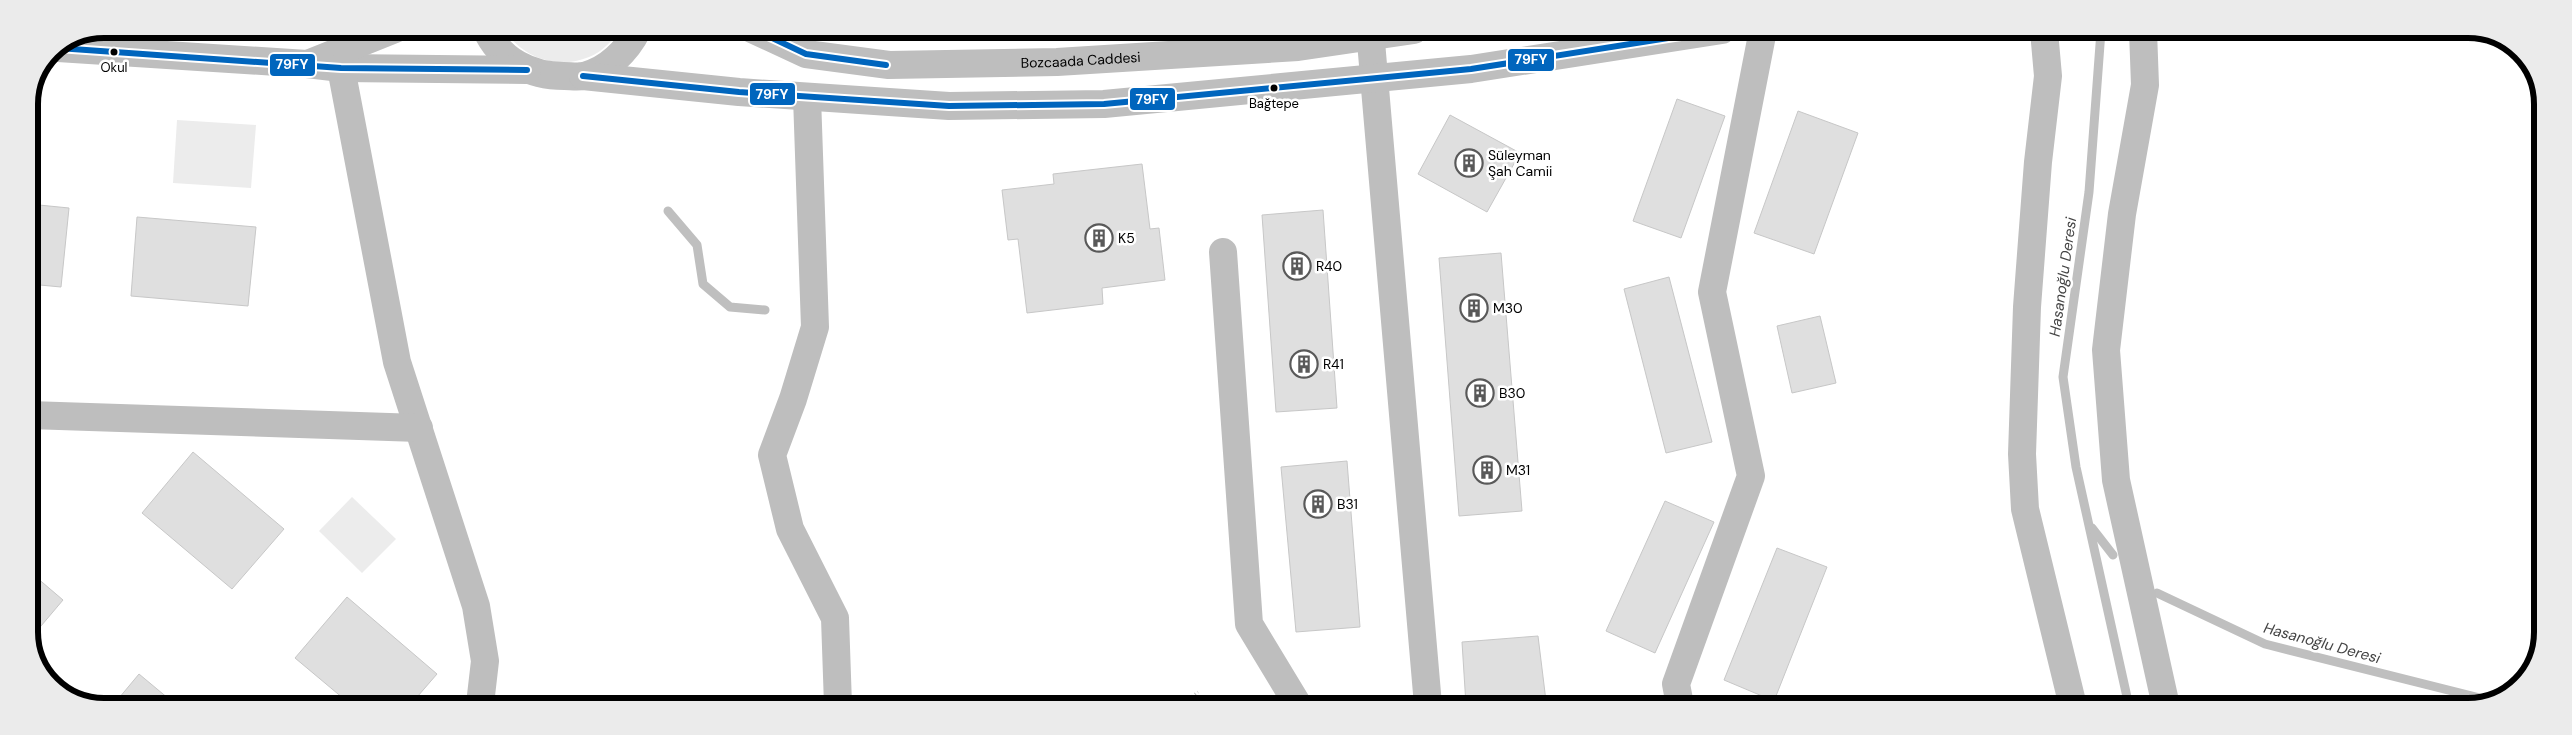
<svg xmlns="http://www.w3.org/2000/svg" width="2572" height="735" font-family="'DM Sans',sans-serif">
<style>
.green{fill:#ececec}
.lines{fill:none;stroke-linecap:round;stroke-linejoin:round}
.stream{stroke:#bfbfbf;stroke-width:9}
.building{fill:#dfdfdf;stroke:#c7c7c7}
.path{stroke:#b9b9b9;stroke-width:3;stroke-dasharray:1 2.5;stroke-linecap:butt}
.minor{stroke:#bebebe;stroke-width:28}
.bus-1-casing{stroke:#fff;stroke-width:10}
.bus-1{stroke:#0065bd;stroke-width:6}
.bus-dot{fill:#000;stroke:#fff;stroke-width:2}
.labels{text-anchor:middle;stroke-width:5;stroke-linejoin:round;paint-order:stroke}
.bus-label{font-size:13px;fill:#000;stroke:#fff}
.street-label{font-size:14px;fill:#000;stroke:#fff}
.poi-label{font-size:14px;fill:#000;stroke:#fff;text-anchor:start}
.water-label{font-size:15px;font-style:italic;fill:#444;stroke:#fff}
.rim{fill:none;stroke:#000;stroke-width:6}
.line-badge{stroke:#fff;stroke-width:2}
.badge-label{font-size:14px;text-anchor:middle;font-weight:bold;fill:#fff}
</style>
<rect width="100%" height="100%" fill="#fff"/>
<g class="green">
<path d="M504 29H621C612 40 603 52 589 57 557 70 522 58 504 29Z"/>
<path d="M177 120 256 125 251 188 173 183Z"/>
<path d="M352 497 396 539 362 573 319 531Z"/>
</g>
<g class="lines">
<g class="stream">
<path d="M2101 31 2089 192 2063 377 2076 467 2129 706"/>
<path d="M668 211 697 245 703 284 730 307 765 310"/>
<path d="M2092 528 2113 555"/>
<path d="M2157 593 2265 644 2488 700"/>
</g>
</g>
<g class="building">
<path d="M1677 99 1725 116 1681 238 1633 221Z"/>
<path d="M1798 111 1858 133 1814 254 1754 233Z"/>
<path d="M1450 115 1520 153 1487 212 1418 174Z"/>
<path d="M1142 164 1150 229 1159 228 1165 280 1102 288 1103 304 1027 313 1018 239 1008 240 1002 190 1054 184 1053 174Z"/>
<path d="M29 204 69 208 61 287 29 284Z"/>
<path d="M1323 210 1337 408 1276 412 1262 215Z"/>
<path d="M137 217 256 227 248 306 131 296Z"/>
<path d="M1501 253 1522 511 1459 516 1439 258Z"/>
<path d="M1669 277 1712 442 1666 453 1624 289Z"/>
<path d="M1820 316 1836 383 1792 393 1777 326Z"/>
<path d="M193 452 284 529 232 589 142 513Z"/>
<path d="M1347 461 1360 627 1296 632 1281 467Z"/>
<path d="M1665 501 1714 522 1655 653 1606 631Z"/>
<path d="M1777 548 1827 567 1774 701 1724 680Z"/>
<path d="M29 571 63 600 30 639 29 637Z"/>
<path d="M347 597 437 674 411 704H350L295 658Z"/>
<path d="M1538 636 1546 701 1466 705 1462 642Z"/>
<path d="M139 674 175 704H114Z"/>
</g>
<g class="lines">
<g class="path">
<path d="M282 31 300 29"/>
<path d="M1181 705 1198 692"/>
</g>
<g class="minor">
<path d="M486 29C500 61 531 76 564 76 570 76 578 77 584 76 608 70 627 51 638 29"/>
<path id="s1" d="M752 29 806 54 889 65 1057 62 1298 47 1414 30"/>
<path d="M1370 30 1428 705"/>
<path d="M2044 31 2048 76 2038 162 2027 307 2022 454 2025 509 2073 706"/>
<path d="M2143 31 2145 85 2122 214 2106 350 2116 480 2166 706"/>
<path d="M58 48 307 64 341 68 527 70"/>
<path d="M310 63 395 29"/>
<path d="M341 68 397 362 476 606 485 661 480 704"/>
<path d="M583 76 739 92 949 106 1104 104 1471 69 1722 30"/>
<path d="M807 97 815 327 793 399 772 455 790 529 835 618 838 705"/>
<path d="M1223 252 1249 624 1298 705"/>
<path d="M29 415 419 428"/>
<path d="M1680 705 1676 684 1751 476 1712 292 1763 30"/>
</g>
<g class="bus-1-casing">
<g id="bus-1">
<path d="M753 29 806 54 886 65"/>
<path d="M58 48 341 68 527 70"/>
<path d="M583 76 739 92 949 106 1104 104 1471 69 1719 30"/>
</g>
</g>
<use href="#bus-1" class="bus-1"/>
</g>
<defs>
<g id="building-ring" transform="scale(1.4375)"><circle r="9.5" fill="#fff" stroke="#595959" stroke-width="1.5"/><path d="M-4-6H4V6H1V3H-1V6H-4ZM-2.5-4.3h1.7v1.8h-1.7ZM.8-4.3h1.7v1.8H.8ZM-2.5-1h1.7V.8h-1.7ZM.8-1h1.7V.8H.8Z" fill="#595959"/></g>
</defs>
<g fill-rule="evenodd">
<use href="#building-ring" x="1469" y="163"/>
<use href="#building-ring" x="1099" y="238"/>
<use href="#building-ring" x="1297" y="266"/>
<use href="#building-ring" x="1474" y="308"/>
<use href="#building-ring" x="1304" y="364"/>
<use href="#building-ring" x="1480" y="393"/>
<use href="#building-ring" x="1487" y="470"/>
<use href="#building-ring" x="1318" y="504"/>
</g>
<g class="bus-dot">
<circle cx="114" cy="52" r="4.5"/>
<circle cx="1274" cy="88" r="4.5"/>
</g>
<g class="labels">
<g class="bus-label">
<text x="114" y="72">Okul</text>
<text x="1274" y="108">Bağtepe</text>
</g>
<g class="street-label">
<text dy="5" stroke="none"><textPath href="#s1" startOffset="335">Bozcaada Caddesi</textPath></text>
</g>
<g class="poi-label">
<text x="1488" y="160">Süleyman<tspan x="1488" dy="16">Şah Camii</tspan></text>
<text x="1118" y="243">K5</text>
<text x="1316" y="271">R40</text>
<text x="1493" y="313">M30</text>
<text x="1323" y="369">R41</text>
<text x="1499" y="398">B30</text>
<text x="1506" y="475">M31</text>
<text x="1337" y="509">B31</text>
</g>
<g class="water-label">
<text transform="translate(2063 277) rotate(-82)" y="5">Hasanoğlu Deresi</text>
<text transform="translate(2322 643) rotate(15)" y="5">Hasanoğlu Deresi</text>
</g>
</g>
<path d="M0 0H2572V735H0ZM104 38H2468A66 66 0 0 1 2534 104V632A66 66 0 0 1 2468 698H104A66 66 0 0 1 38 632V104A66 66 0 0 1 104 38Z" fill="#ebebeb" fill-rule="evenodd"/>
<path class="rim" d="M104 38H2468A66 66 0 0 1 2534 104V632A66 66 0 0 1 2468 698H104A66 66 0 0 1 38 632V104A66 66 0 0 1 104 38Z"/>
<g class="line-badge">
<rect x="1507" y="48" width="48" height="24" rx="5" fill="#0065bd"/>
<rect x="269" y="53" width="47" height="24" rx="5" fill="#0065bd"/>
<rect x="749" y="82" width="47" height="24" rx="5" fill="#0065bd"/>
<rect x="1129" y="87" width="47" height="24" rx="5" fill="#0065bd"/>
</g>
<g class="badge-label">
<text x="1531" y="64">79FY</text>
<text x="292" y="69">79FY</text>
<text x="772" y="99">79FY</text>
<text x="1152" y="104">79FY</text>
</g>
</svg>
